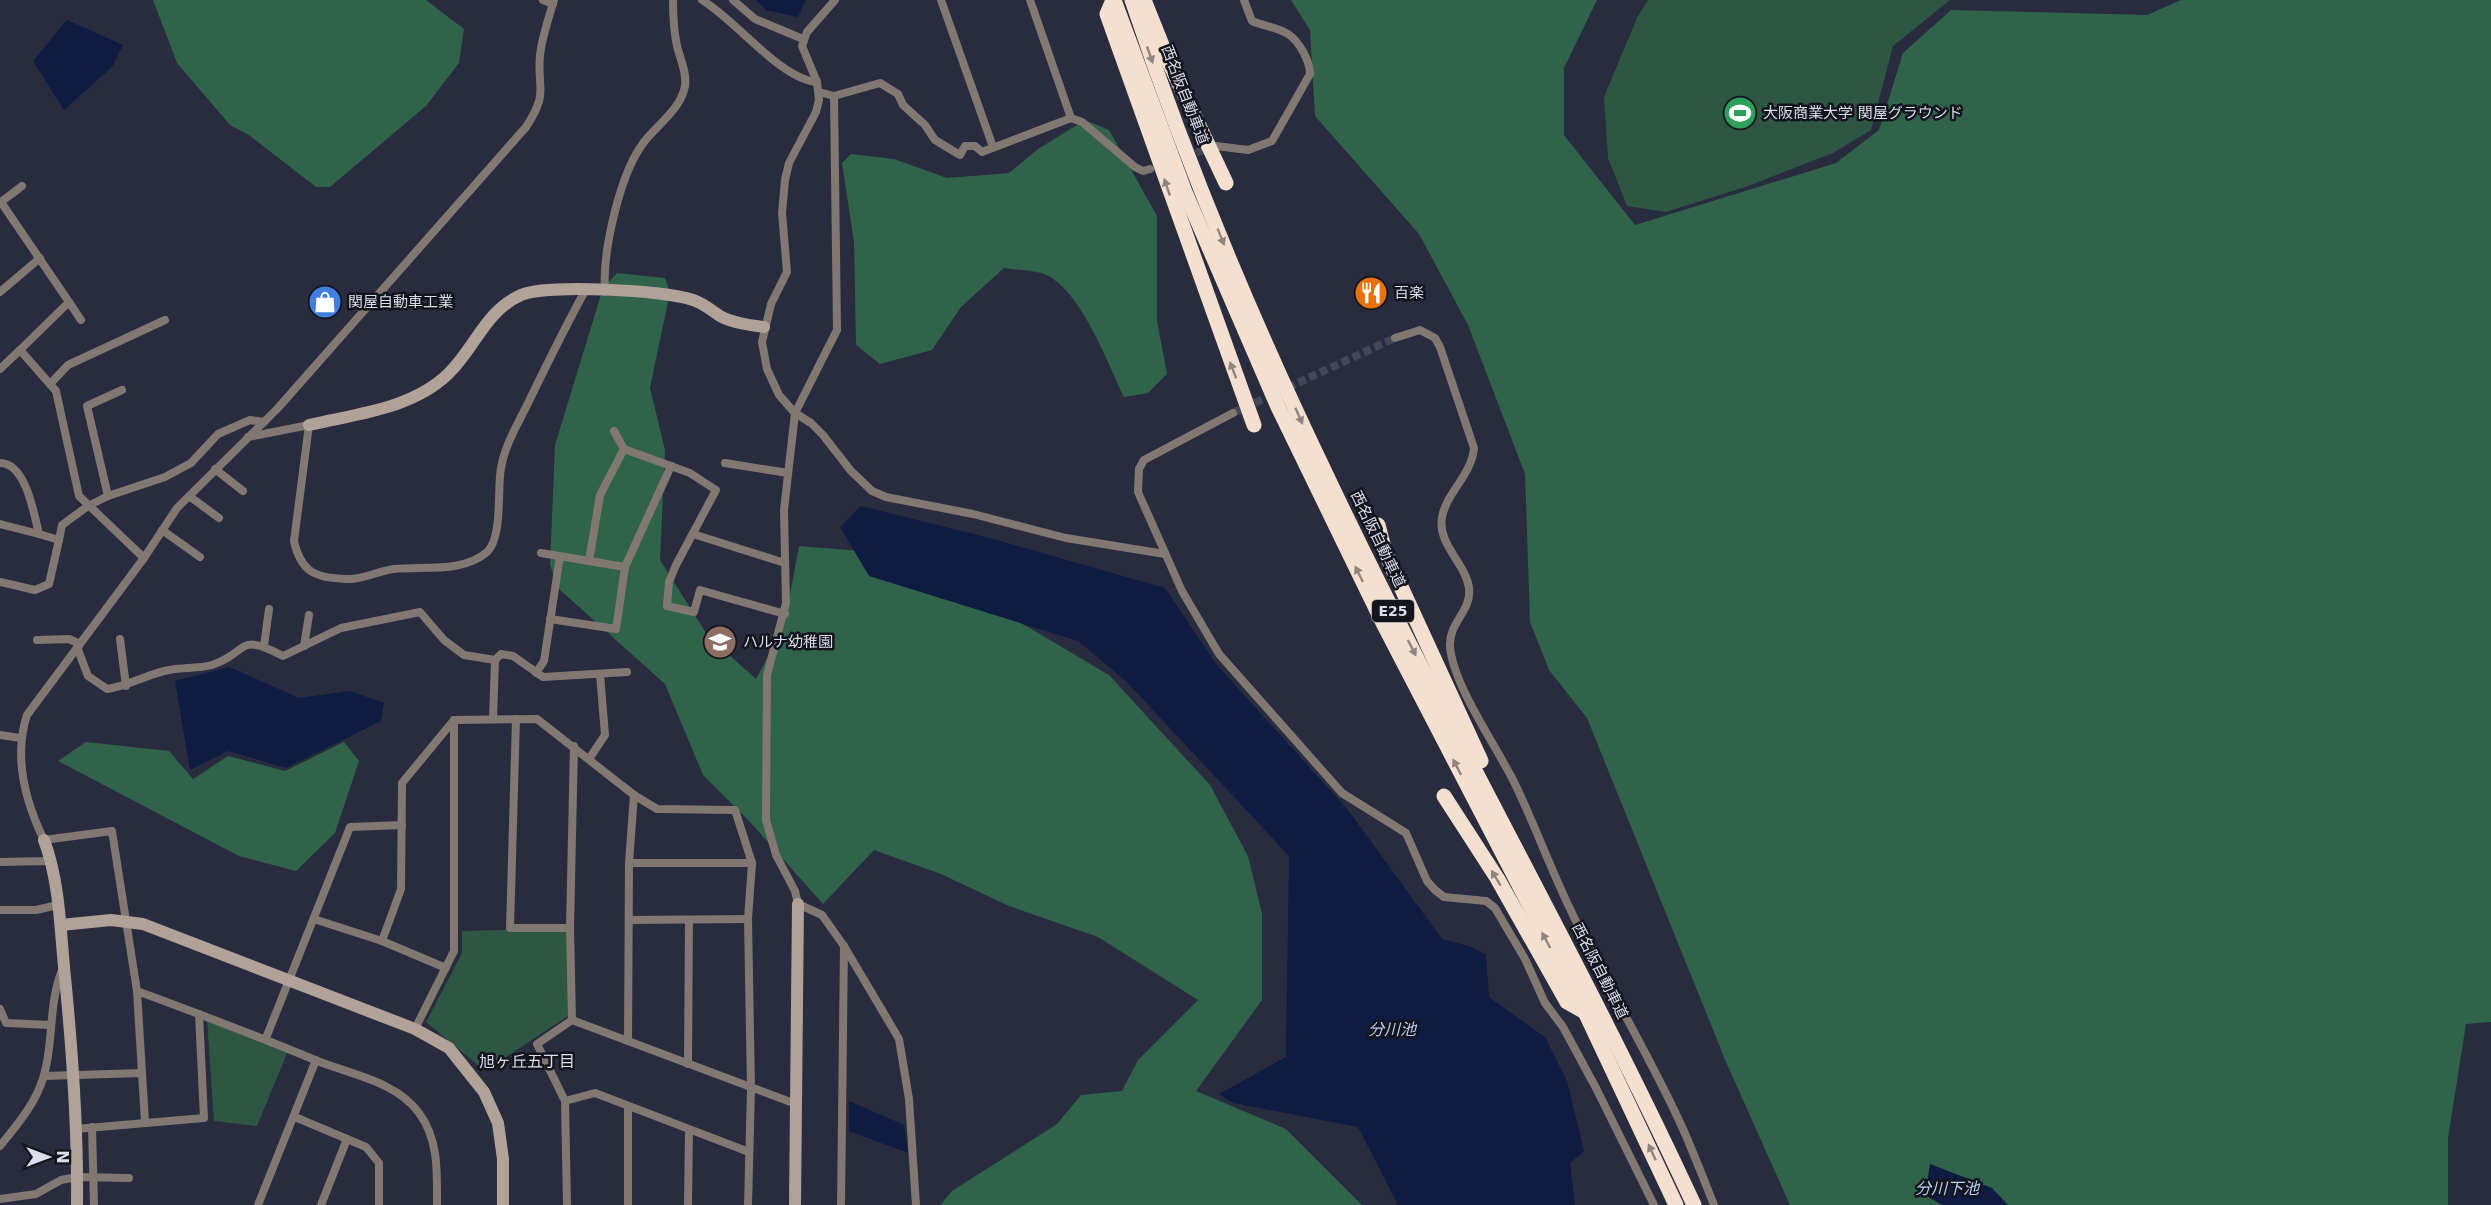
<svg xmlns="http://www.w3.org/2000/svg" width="2491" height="1205" font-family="'DejaVu Sans','Noto Sans JP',sans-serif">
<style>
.green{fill:#2d5742}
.forest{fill:#2f634a}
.water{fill:#0d1c40}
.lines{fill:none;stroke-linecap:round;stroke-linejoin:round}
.street-tunnel{stroke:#434758;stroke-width:8;stroke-dasharray:8 4;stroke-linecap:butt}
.street{stroke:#817871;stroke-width:8}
.secondary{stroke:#b0a297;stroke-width:12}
.highway{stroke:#f5e0cf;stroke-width:15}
.oneway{fill:#8f857f}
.labels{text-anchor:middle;stroke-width:5;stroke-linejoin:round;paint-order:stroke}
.shield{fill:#13151d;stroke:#9fa2ac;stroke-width:1.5}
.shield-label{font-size:14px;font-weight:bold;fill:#dbdeea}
.street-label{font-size:15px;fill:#dbdeea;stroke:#13151d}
.poi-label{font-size:15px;fill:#dbdeea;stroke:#13151d;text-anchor:start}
.water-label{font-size:16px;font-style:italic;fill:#b9cdf5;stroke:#13151d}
.neighbourhood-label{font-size:16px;fill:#dbdeea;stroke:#13151d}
</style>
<rect width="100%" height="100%" fill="#282c3e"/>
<g class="green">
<path d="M1648 0H1950L1893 46 1871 130 1833 153 1748 186 1666 212 1627 206 1608 158 1604 97 1637 18Z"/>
<path d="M568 928V1016L485 1071 426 1022 462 953V931Z"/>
<path d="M207 1020 288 1051 257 1126 214 1121Z"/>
</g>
<g class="forest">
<path d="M153 0H426L464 29 459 63 426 106 330 187H316L249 135 230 125 177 63Z"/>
<path d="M1291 0H1597L1564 68V135L1635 225 1836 163 1879 130 1903 53 1951 10 2147 15 2181 0H2491V1022L2466 1024 2448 1138V1205H1790L1726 1062 1587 718 1549 670 1530 622 1525 474 1468 325 1419 234 1315 116 1310 30Z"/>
<path d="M1085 120 1109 130 1157 216V321L1167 374 1148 393 1124 397C1108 364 1079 284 1041 273 1030 270 1016 270 1004 268L961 307 932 350 880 364 856 345 854 242 842 163 851 154 894 159 947 178 1009 173 1038 149Z"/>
<path d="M617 273 665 278 670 292 650 388 665 450 660 560 708 636 756 679 784 627 799 546 861 551 947 584 1028 627 1109 675 1210 785 1248 856 1262 914V1000L1196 1091 1286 1129 1362 1205H940L952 1191 1057 1124 1081 1095 1122 1091 1138 1060 1198 1000 1098 937 1009 906 941 874 874 850 823 904 751 823 703 775 665 684 559 589 550 565 555 445 603 288Z"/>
<path d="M86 742 169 751 193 779 228 756 285 771 344 742 359 761 335 833 296 871 239 856 58 761Z"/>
</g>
<g class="water">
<path d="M756 0H806L798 17 766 10Z"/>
<path d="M67 20 123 45 112 67 64 110 33 61Z"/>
<path d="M861 506 990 538 1165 588 1216 664 1348 810 1442 939 1469 946 1486 955 1489 997 1545 1037 1567 1081 1584 1151 1570 1163 1575 1205H1398L1358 1127 1233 1103 1219 1094 1286 1057 1289 856 1126 681 1078 641 869 576 840 527Z"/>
<path d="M229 667 299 698 350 691 384 703 381 721 286 768 228 751 190 770 175 681Z"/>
<path d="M849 1101 904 1125 908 1153 849 1131Z"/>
<path d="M1930 1164 1992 1188 2008 1205H1942L1925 1195Z"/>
</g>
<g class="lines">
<g class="street-tunnel">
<path d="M1185 157 1212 147"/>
<path d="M1233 413 1395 338"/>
</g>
<g class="street">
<path d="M543 0 553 4"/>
<path d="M702 0C736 20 780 79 817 82"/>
<path d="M733 0 755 19 803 39"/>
<path d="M835 0 807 32 802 46 817 82 819 100 816 112 789 163 785 180 782 213 787 272 771 304 762 342 767 369 779 395 795 413 811 423 823 435 851 471 872 491 886 497 973 514 1066 538 1165 554"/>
<path d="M941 0 993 147"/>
<path d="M1030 0 1071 118"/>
<path d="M819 92 834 96 880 83 898 94 903 105 925 125 935 140 960 155 965 146H975L982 152 1071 118 1082 122 1135 167 1143 171 1150 169"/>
<path d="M834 96 837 330 795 413 784 510 786 603 767 675 766 820 776 855 795 891 798 904 822 915 844 946 899 1039 909 1099 916 1205"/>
<path d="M1216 146 1248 150 1272 141 1310 74C1310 61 1299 41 1288 34 1277 27 1263 26 1252 21L1244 0"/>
<path d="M22 186 1 202 69 302 20 350 56 391 79 496 144 558 27 715C13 758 25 801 44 840L112 831 137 991 145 1122"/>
<path d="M0 292 40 258"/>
<path d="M605 292C602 252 620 173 644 142 658 124 681 109 685 86 687 72 680 59 677 46 674 32 673 15 673 0"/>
<path d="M69 302 81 320"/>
<path d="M1395 338 1420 330 1435 338 1440 347 1474 448C1472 474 1447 492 1442 517 1437 544 1466 564 1469 588 1472 611 1448 623 1450 647 1454 688 1498 748 1516 786 1538 832 1555 881 1579 927 1612 995 1652 1060 1683 1129 1694 1154 1704 1180 1714 1205"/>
<path d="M0 369 20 350"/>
<path d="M50 384 68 365 165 320"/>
<path d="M1233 413 1144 460 1139 469 1138 492 1182 591 1219 654 1342 793 1406 833 1427 881 1435 890 1444 897 1486 901 1495 908 1525 959 1545 1003 1563 1027 1596 1088 1654 1205"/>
<path d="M248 437 309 425 294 541C301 572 315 578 346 579 363 580 377 571 394 569 424 566 463 573 487 552 503 537 497 489 501 468 505 444 519 422 529 401 547 364 565 327 585 291"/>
<path d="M624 449 690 473 716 490 676 565 669 582 667 606 694 612 700 590 785 614"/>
<path d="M0 463C26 463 34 514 39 534L59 540 49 584 35 590 0 582"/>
<path d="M725 463 788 473"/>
<path d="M215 469 243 491"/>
<path d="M108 496 165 477 191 463 218 434 250 420 264 422"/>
<path d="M189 496 219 518"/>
<path d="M0 524 39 534"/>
<path d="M162 530 200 557"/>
<path d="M693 534 785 563"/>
<path d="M59 540 62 525 88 506 108 496 87 406 122 390"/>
<path d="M541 553 625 567"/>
<path d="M144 558 177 508 278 408 526 127C549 92 537 91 540 55 542 37 549 17 554 0"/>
<path d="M589 561 600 495 624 449 614 431"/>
<path d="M550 619 616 629 625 567 671 466"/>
<path d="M120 639 126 686"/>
<path d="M37 640 69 639 80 644"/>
<path d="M264 646 269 609"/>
<path d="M304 646 309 615"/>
<path d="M77 647 88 676 107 689C129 686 147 674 169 670 183 667 198 669 212 665 249 653 236 631 283 656L341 628 420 612 444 640 464 655 495 660 501 654 513 656 543 677 627 672"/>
<path d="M536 673 544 661 560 556"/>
<path d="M493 719 495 660"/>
<path d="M516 719 510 928H570"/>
<path d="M0 735 20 738"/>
<path d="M589 759 605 735 600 674"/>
<path d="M0 862 51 861"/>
<path d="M629 863H752"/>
<path d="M0 910H36L58 905"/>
<path d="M314 919 382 941 446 968"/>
<path d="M629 920 748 919"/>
<path d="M382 941 401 889 402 783 454 720 537 719 634 795 657 809 735 810 752 863 748 919 751 1089 748 1205"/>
<path d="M137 991C196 1013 256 1035 315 1060 349 1074 396 1081 419 1113 439 1140 437 1173 437 1205"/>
<path d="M0 1009 6 1023 51 1025"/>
<path d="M572 1020 570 928 574 746"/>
<path d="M572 1020 796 1104"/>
<path d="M415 1029 454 951V720"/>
<path d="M266 1038 350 827 402 825"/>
<path d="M628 1041 629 863 634 795"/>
<path d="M688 1064 689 920"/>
<path d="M44 1076 142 1073"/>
<path d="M565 1101 595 1093 749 1152"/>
<path d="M295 1117 366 1147 379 1163V1205"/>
<path d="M92 1127 94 1205"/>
<path d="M76 1129 204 1118 199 1014"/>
<path d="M0 1146C17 1125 37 1102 44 1075 54 1040 48 1006 62 970"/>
<path d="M0 1199 36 1194 61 1180 77 1177 129 1178"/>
<path d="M258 1205 316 1060"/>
<path d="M321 1205 347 1139"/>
<path d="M567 1205 565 1101 537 1044 572 1020"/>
<path d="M628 1205V1108"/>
<path d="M688 1205 689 1131"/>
<path d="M841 1205 844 946"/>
</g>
<g class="secondary">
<path d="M309 425C355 414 412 409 448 374 475 348 485 311 521 295 546 284 666 290 693 300 703 303 711 310 720 316 733 323 749 325 764 327"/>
<path d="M44 840C59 880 60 924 64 967 72 1046 78 1125 77 1205"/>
<path d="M61 925 111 920 143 924 415 1029 449 1048 484 1092 498 1123 503 1159V1205"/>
<path d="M795 1205 798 904"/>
</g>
<g class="highway">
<path d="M1113 0 1107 14 1254 425"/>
<path d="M1114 0 1185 192 1278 407 1383 623 1585 1012 1676 1205"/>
<path d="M1132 0C1185 160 1251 318 1324 470 1441 718 1579 956 1694 1205"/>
<path d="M1144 0 1168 60 1226 183"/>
<path d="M1378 525 1385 552 1481 761"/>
<path d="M1444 796 1497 878 1567 1002 1585 1012"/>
</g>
</g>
<defs><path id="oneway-solid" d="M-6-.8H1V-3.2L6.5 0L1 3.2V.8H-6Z" transform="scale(1.5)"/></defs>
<g class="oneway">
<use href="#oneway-solid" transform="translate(1150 55) rotate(71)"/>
<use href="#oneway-solid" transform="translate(1167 187) rotate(-109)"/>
<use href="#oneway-solid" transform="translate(1221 237) rotate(68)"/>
<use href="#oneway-solid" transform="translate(1233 370) rotate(-111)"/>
<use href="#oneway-solid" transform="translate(1299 416) rotate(66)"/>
<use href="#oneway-solid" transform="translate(1359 574) rotate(-116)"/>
<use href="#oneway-solid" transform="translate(1412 648) rotate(63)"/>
<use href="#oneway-solid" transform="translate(1457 767) rotate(-117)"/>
<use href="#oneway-solid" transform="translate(1496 878) rotate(-121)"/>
<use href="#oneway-solid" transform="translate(1546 940) rotate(-118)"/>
<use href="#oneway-solid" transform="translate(1652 1152) rotate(-115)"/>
</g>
<defs>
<g id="stadium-disc" transform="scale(1.725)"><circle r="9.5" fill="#2e9e5b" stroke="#13151d"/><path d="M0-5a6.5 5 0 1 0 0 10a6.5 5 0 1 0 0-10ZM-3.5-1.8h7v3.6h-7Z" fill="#fff"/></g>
<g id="restaurant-disc" transform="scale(1.725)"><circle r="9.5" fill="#e8710a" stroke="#13151d"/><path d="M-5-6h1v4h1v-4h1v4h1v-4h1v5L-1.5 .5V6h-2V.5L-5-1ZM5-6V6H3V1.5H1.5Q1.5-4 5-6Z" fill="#fff"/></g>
<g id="shop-disc" transform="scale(1.725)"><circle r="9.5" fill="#3f7fe0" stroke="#13151d"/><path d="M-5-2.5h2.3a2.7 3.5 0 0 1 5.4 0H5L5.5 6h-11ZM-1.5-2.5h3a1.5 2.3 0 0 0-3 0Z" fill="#fff"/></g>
<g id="school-disc" transform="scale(1.725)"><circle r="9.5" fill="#8d6e63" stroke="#13151d"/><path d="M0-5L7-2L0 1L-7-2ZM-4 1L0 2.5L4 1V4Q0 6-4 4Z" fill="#fff"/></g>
</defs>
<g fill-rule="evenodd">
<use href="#stadium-disc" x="1740" y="113"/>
<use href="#restaurant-disc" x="1371" y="293"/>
<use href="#shop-disc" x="325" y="302"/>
<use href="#school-disc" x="720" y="642"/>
</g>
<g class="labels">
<rect class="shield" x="1372" y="600" width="42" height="22" rx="4.5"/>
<g class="shield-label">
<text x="1393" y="616">E25</text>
</g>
<g class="street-label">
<text transform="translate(1185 95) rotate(69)" y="5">西名阪自動車道</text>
<text transform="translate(1378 539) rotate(64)" y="5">西名阪自動車道</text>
<text transform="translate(1600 971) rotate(63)" y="5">西名阪自動車道</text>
</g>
<g class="poi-label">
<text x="1763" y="118">大阪商業大学 関屋グラウンド</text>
<text x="1394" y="298">百楽</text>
<text x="348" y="307">関屋自動車工業</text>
<text x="743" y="647">ハルナ幼稚園</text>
</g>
<g class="water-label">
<text x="1392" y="1035">分川池</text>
<text x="1947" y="1194">分川下池</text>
</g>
<g class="neighbourhood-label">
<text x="527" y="1067">旭ヶ丘五丁目</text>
</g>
</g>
<g transform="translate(48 1157) rotate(90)" stroke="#13151d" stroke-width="4.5" paint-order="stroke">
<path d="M0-4.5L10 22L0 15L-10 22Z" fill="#dbdeea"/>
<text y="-9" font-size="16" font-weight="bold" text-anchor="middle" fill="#dbdeea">N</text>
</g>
</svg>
